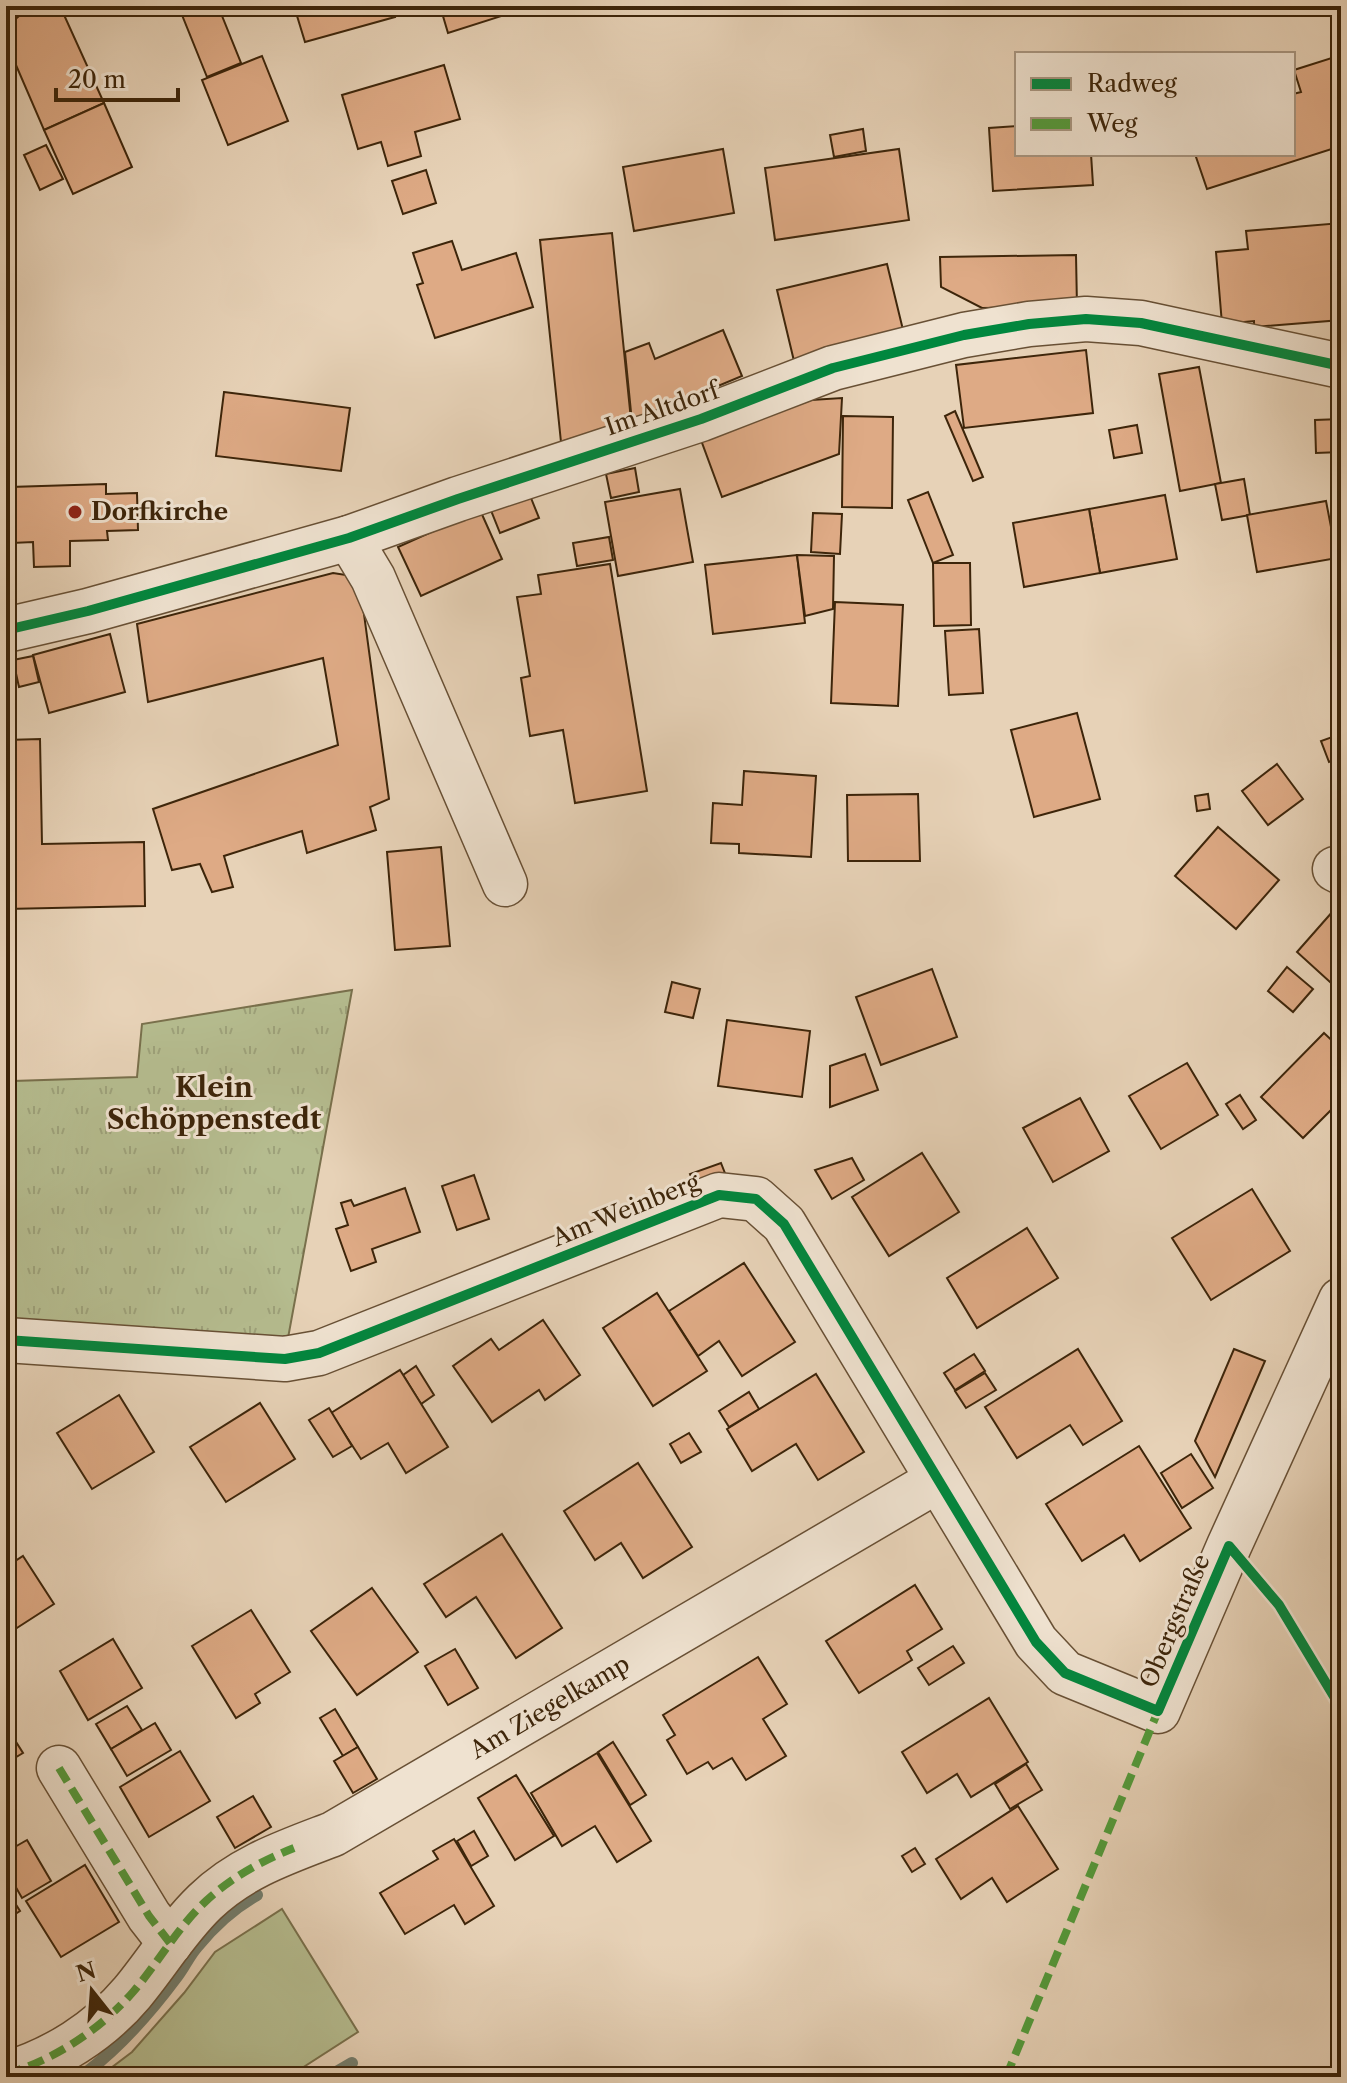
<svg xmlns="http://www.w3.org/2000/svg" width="1347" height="2083" font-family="'Libre Caslon Text',serif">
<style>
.grass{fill:url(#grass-tufts);stroke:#79704c;stroke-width:2}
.park{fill:#b5bc8f;stroke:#79704c;stroke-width:2}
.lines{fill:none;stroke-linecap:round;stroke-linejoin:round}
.stream{stroke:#737d6d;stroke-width:12}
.building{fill:#deaa85;stroke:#3d250a;stroke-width:2}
.minor-casing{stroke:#685035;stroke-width:47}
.minor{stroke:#efe2d0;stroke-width:44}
.quiet{stroke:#539b3b;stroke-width:8;stroke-dasharray:16 8;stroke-linecap:butt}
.cycleway-casing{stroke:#efe2d0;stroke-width:15}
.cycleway{stroke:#00873e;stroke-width:10}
.poi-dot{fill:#8f2418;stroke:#efe2d0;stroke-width:3}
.labels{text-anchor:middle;stroke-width:6;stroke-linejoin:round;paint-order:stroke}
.street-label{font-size:24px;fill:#3d250a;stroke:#efe2d0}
.poi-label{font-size:24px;font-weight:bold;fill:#3d250a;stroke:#efe2d0;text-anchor:start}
.quarter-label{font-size:28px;font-weight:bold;fill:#3d250a;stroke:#efe2d0}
</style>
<defs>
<pattern id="grass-tufts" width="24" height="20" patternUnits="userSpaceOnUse" patternTransform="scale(2)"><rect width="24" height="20" fill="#b5bc8f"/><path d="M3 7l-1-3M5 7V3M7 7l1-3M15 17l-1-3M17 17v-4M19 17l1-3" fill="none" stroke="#9da17a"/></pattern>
</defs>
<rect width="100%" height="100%" fill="#e7d2b7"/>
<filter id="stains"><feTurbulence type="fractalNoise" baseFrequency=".0025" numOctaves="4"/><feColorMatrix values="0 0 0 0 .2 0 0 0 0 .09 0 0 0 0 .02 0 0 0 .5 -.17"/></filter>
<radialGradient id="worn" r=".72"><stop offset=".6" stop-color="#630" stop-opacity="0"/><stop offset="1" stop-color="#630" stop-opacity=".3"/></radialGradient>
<path class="grass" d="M352 990 286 1349 6 1330V1227L13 1081 137 1077 142 1024Z"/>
<path class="park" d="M282 1909 358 2032 288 2077H99L132 2052 184 1993 215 1952Z"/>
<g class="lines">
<g class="stream">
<path d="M87 2072C122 2045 150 2013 176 1978 184 1968 189 1956 197 1947 214 1926 234 1908 257 1895"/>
<path d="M328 2077 352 2063"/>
</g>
</g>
<g class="building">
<path d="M31 6H60L104 103 44 130 6 42V27Z"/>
<path d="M189 6H218L241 63 207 77 180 10Z"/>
<path d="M294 6H392L395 17 305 42Z"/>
<path d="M440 6H533L448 33Z"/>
<path d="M1341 55V146L1207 189 1195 154H1293V94L1301 92 1294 70Z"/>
<path d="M262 56 288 121 228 145 202 80Z"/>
<path d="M444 65 460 119 415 132 421 156 388 166 381 142 358 149 342 95Z"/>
<path d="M104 103 132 167 73 194 44 130Z"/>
<path d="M1017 126V154H1091L1093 185 993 191 989 128Z"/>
<path d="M863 129 866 151 834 157 830 135Z"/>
<path d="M46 145 63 179 40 190 24 155Z"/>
<path d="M723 149 734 213 634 231 623 167Z"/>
<path d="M899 149 909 220 775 240 765 168Z"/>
<path d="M426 170 436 203 403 214 392 181Z"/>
<path d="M1341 223V320L1254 327V321L1222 324 1216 252 1248 249 1246 231Z"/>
<path d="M612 233 631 420 561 442 540 240Z"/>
<path d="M452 241 462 270 516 253 533 307 435 338 417 285 423 283 413 253Z"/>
<path d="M1076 255 1077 307 982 308 941 287 940 257Z"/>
<path d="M887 264 904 334 794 361 777 290Z"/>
<path d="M723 330 742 376 632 422 625 352 649 343 655 359Z"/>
<path d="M1086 350 1093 413 964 428 956 365Z"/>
<path d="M1199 367 1221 483 1180 491 1159 374Z"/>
<path d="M224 392 350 408 341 471 216 456Z"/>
<path d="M842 398 839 454 722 497 701 440 811 400Z"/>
<path d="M955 411 983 477 973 481 945 416Z"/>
<path d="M843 416 893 417 892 508 842 507Z"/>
<path d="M1341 419V452L1316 453 1315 420Z"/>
<path d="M1137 425 1142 453 1114 458 1109 430Z"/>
<path d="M635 468 639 492 611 498 606 474Z"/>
<path d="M1244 479 1250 515 1222 520 1215 484Z"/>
<path d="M106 484V494L137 493 138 530 107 531 108 540 70 541V566L34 567 33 542 12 543 10 487Z"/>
<path d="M680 489 693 562 618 576 605 502Z"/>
<path d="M928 492 953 555 933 563 908 500Z"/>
<path d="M529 493 539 518 500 533 490 508Z"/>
<path d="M1165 495 1177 559 1100 573 1089 509Z"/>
<path d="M1326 501 1337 558 1257 572 1247 515Z"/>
<path d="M1089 509 1100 573 1024 587 1013 523Z"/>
<path d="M480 510 502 559 421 596 398 547Z"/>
<path d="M813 513 842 514 840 554 811 552Z"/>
<path d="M609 537 613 560 577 566 573 543Z"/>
<path d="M797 555 805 623 713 634 705 565Z"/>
<path d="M797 555 834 556 833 609 805 616Z"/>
<path d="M6 558 11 602 6 603Z"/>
<path d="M933 563H970L971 625 934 626Z"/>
<path d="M610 564 647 791 575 803 563 730 530 736 521 678 530 676 517 597 541 594 538 575Z"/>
<path d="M333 573 359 577 389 799 370 807 376 830 307 853 302 831 224 856 233 887 212 892 200 864 172 870 153 809 338 745 323 658 148 702 137 624Z"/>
<path d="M835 602 903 605 898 706 831 703Z"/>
<path d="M979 629 983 693 949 695 945 631Z"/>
<path d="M110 634 125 692 49 713 33 655Z"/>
<path d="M33 656 39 682 19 687 13 660Z"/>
<path d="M6 696H8L10 736H6Z"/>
<path d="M1077 713 1100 799 1034 817 1011 730Z"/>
<path d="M1335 736 1341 757 1329 762 1321 741Z"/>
<path d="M40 739 42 844 144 842 145 906 6 909V740Z"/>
<path d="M1277 764 1303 799 1268 825 1242 791Z"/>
<path d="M744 771 816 776 811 857 739 853V844L711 843 713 803 742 805Z"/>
<path d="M918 794 920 861H848L847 795Z"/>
<path d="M1208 794 1210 809 1197 811 1195 796Z"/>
<path d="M1218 827 1279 880 1236 929 1175 876Z"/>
<path d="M441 847 450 946 395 950 387 852Z"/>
<path d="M1341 902V992L1297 952Z"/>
<path d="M1287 967 1313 989 1293 1012 1268 991Z"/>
<path d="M932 969 957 1037 881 1065 856 997Z"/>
<path d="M672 982 700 989 693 1018 665 1012Z"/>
<path d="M727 1020 810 1031 802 1097 718 1086Z"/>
<path d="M1324 1033 1341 1049V1100L1303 1138 1261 1097Z"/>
<path d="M865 1054 878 1090 830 1107V1066Z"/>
<path d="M1187 1063 1218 1115 1161 1149 1129 1096Z"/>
<path d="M1240 1095 1256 1120 1243 1129 1226 1104Z"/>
<path d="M1080 1098 1109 1151 1053 1182 1023 1128Z"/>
<path d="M922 1153 959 1212 889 1256 852 1197Z"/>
<path d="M852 1158 864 1180 832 1199 815 1170Z"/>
<path d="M721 1163 728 1181 697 1193 690 1174Z"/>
<path d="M474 1175 489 1219 457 1230 442 1186Z"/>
<path d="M405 1188 420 1232 372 1249 376 1262 351 1271 336 1229 348 1225 341 1203 351 1200 354 1206Z"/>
<path d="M1252 1189 1290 1251 1211 1300 1172 1238Z"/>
<path d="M1027 1228 1058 1278 977 1328 947 1278Z"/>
<path d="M744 1263 795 1342 742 1376 719 1341 698 1356 669 1311Z"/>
<path d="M657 1293 707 1371 653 1406 603 1328Z"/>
<path d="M543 1320 580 1375 545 1400 539 1390 492 1422 453 1366 491 1339 499 1350Z"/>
<path d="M1078 1349 1122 1421 1083 1445 1070 1425 1017 1458 985 1407Z"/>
<path d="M1234 1349 1265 1361 1215 1477 1195 1441Z"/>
<path d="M974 1354 985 1371 955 1390 944 1373Z"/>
<path d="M416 1366 434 1395 421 1404 403 1375Z"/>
<path d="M400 1370 448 1447 406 1473 388 1443 361 1459 331 1413Z"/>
<path d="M985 1373 996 1390 966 1408 955 1391Z"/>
<path d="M816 1374 864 1452 818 1480 796 1444 752 1471 727 1429Z"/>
<path d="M749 1392 759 1409 729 1427 719 1411Z"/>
<path d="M119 1395 154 1452 92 1489 57 1433Z"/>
<path d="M260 1403 295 1459 226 1502 190 1447Z"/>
<path d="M329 1408 352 1446 333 1457 309 1420Z"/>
<path d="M689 1433 701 1452 681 1463 670 1444Z"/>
<path d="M1139 1446 1191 1528 1140 1561 1124 1535 1082 1561 1046 1504Z"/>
<path d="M1191 1454 1213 1488 1182 1508 1161 1473Z"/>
<path d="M638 1463 692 1547 643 1578 621 1543 595 1560 564 1511Z"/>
<path d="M502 1534 562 1628 516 1658 476 1597 446 1617 424 1584Z"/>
<path d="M23 1556 54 1604 6 1635V1567Z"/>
<path d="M915 1585 942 1629 907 1651 912 1660 859 1693 826 1641Z"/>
<path d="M372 1588 418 1652 357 1695 311 1631Z"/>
<path d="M251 1610 290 1672 255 1694 260 1703 236 1718 192 1646Z"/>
<path d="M113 1639 142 1688 88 1720 60 1671Z"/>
<path d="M953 1646 964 1663 929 1685 918 1668Z"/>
<path d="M455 1649 478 1688 448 1705 425 1666Z"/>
<path d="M758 1657 787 1704 763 1719 786 1756 746 1780 732 1758 713 1769 708 1762 687 1774 667 1740 675 1735 663 1715Z"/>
<path d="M989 1698 1028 1762 971 1797 957 1774 927 1793 902 1752Z"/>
<path d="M127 1706 142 1730 111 1749 96 1724Z"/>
<path d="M335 1709 358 1747 343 1756 320 1718Z"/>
<path d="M155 1723 171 1750 127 1776 111 1749Z"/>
<path d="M6 1726 23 1753 6 1763Z"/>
<path d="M613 1742 646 1795 630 1805 598 1752Z"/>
<path d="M358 1747 377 1779 353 1793 334 1761Z"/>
<path d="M180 1751 210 1801 149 1837 120 1787Z"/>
<path d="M597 1753 651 1841 617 1862 595 1826 562 1846 531 1793Z"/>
<path d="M1026 1764 1042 1790 1010 1809 995 1784Z"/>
<path d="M516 1775 554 1836 515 1860 478 1798Z"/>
<path d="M253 1796 271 1827 235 1848 217 1817Z"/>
<path d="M1018 1806 1058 1869 1007 1902 992 1878 961 1899 936 1859Z"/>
<path d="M474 1831 488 1856 471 1866 457 1841Z"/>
<path d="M454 1839 494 1906 465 1924 454 1905 405 1934 380 1893 438 1859 433 1851Z"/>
<path d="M27 1840 51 1881 22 1898 6 1870V1852Z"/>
<path d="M915 1848 925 1864 912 1872 902 1856Z"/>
<path d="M85 1865 119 1922 61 1957 26 1901Z"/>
<path d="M6 1889 20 1911 6 1920Z"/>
</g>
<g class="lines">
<g class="minor-casing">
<g id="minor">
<path d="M349 538 373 578 505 884"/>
<path d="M6 630 88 611 349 538 458 499 701 419 833 368 964 335 1029 324 1086 319 1141 323 1341 366"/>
<path d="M1335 869 1341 872"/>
<path d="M6 1340 285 1359 319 1353 719 1195 756 1199 784 1224 1036 1642 1065 1673 1158 1711 1229 1546 1341 1300"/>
<path d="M59 1768 149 1916 170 1943"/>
<path id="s1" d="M6 2074C54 2060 100 2031 132 1993 157 1963 177 1929 205 1902 241 1867 286 1852 333 1834L938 1480"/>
</g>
</g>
<use href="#minor" class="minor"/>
<g class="quiet">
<path d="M59 1768 149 1916 170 1943"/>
<path d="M6 2074C54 2060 100 2030 133 1992 158 1963 177 1928 206 1901 232 1877 261 1861 294 1848"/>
<path d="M1006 2077 1158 1711"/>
</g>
<g class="cycleway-casing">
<g id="cycleway">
<path d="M6 630 88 611 349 538 458 499 701 419 833 368 964 335 1029 324 1086 319 1141 323 1341 366"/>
<path d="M6 1340 285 1359 319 1353 719 1195 756 1199 784 1224 1036 1642 1065 1673 1158 1711 1229 1546 1279 1605 1341 1708"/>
</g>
</g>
<use href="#cycleway" class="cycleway"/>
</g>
<circle class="poi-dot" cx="75" cy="512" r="8"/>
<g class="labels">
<g class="street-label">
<text transform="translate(662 409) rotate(-19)" y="8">Im Altdorf</text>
<text transform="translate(626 1210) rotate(-22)" y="8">Am Weinberg</text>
<text transform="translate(1175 1621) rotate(-67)" y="8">Obergstraße</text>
<text dy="8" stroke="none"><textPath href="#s1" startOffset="666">Am Ziegelkamp</textPath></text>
</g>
<g class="poi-label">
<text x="91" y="520">Dorfkirche</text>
</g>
<g class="quarter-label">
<text x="214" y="1097">Klein<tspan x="214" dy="32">Schöppenstedt</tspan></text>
</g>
</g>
<rect width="1347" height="2083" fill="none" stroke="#e7d2b7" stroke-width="32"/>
<rect x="8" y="8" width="1331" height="2067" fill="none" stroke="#3d250a" stroke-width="4"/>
<rect x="16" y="16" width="1315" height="2051" fill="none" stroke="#3d250a" stroke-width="2"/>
<rect x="1015" y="52" width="280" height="104" fill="#efe2d0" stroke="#a89681" stroke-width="2"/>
<rect x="1031" y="78" width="40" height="12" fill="#00873e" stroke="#a89681" stroke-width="2"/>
<text x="1087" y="92" font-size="24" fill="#3d250a">Radweg</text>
<rect x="1031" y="118" width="40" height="12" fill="#539b3b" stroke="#a89681" stroke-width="2"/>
<text x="1087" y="132" font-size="24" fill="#3d250a">Weg</text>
<g transform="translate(92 1991) rotate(343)" stroke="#efe2d0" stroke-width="6" paint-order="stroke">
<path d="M0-6L14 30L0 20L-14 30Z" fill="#3d250a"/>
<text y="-12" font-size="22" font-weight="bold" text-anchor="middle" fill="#3d250a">N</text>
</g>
<path d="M56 88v12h122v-12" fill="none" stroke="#3d250a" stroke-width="4"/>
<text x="68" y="88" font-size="24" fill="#3d250a" stroke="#efe2d0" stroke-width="6" paint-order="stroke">20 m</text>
<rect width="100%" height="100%" filter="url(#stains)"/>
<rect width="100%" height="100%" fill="url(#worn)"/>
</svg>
